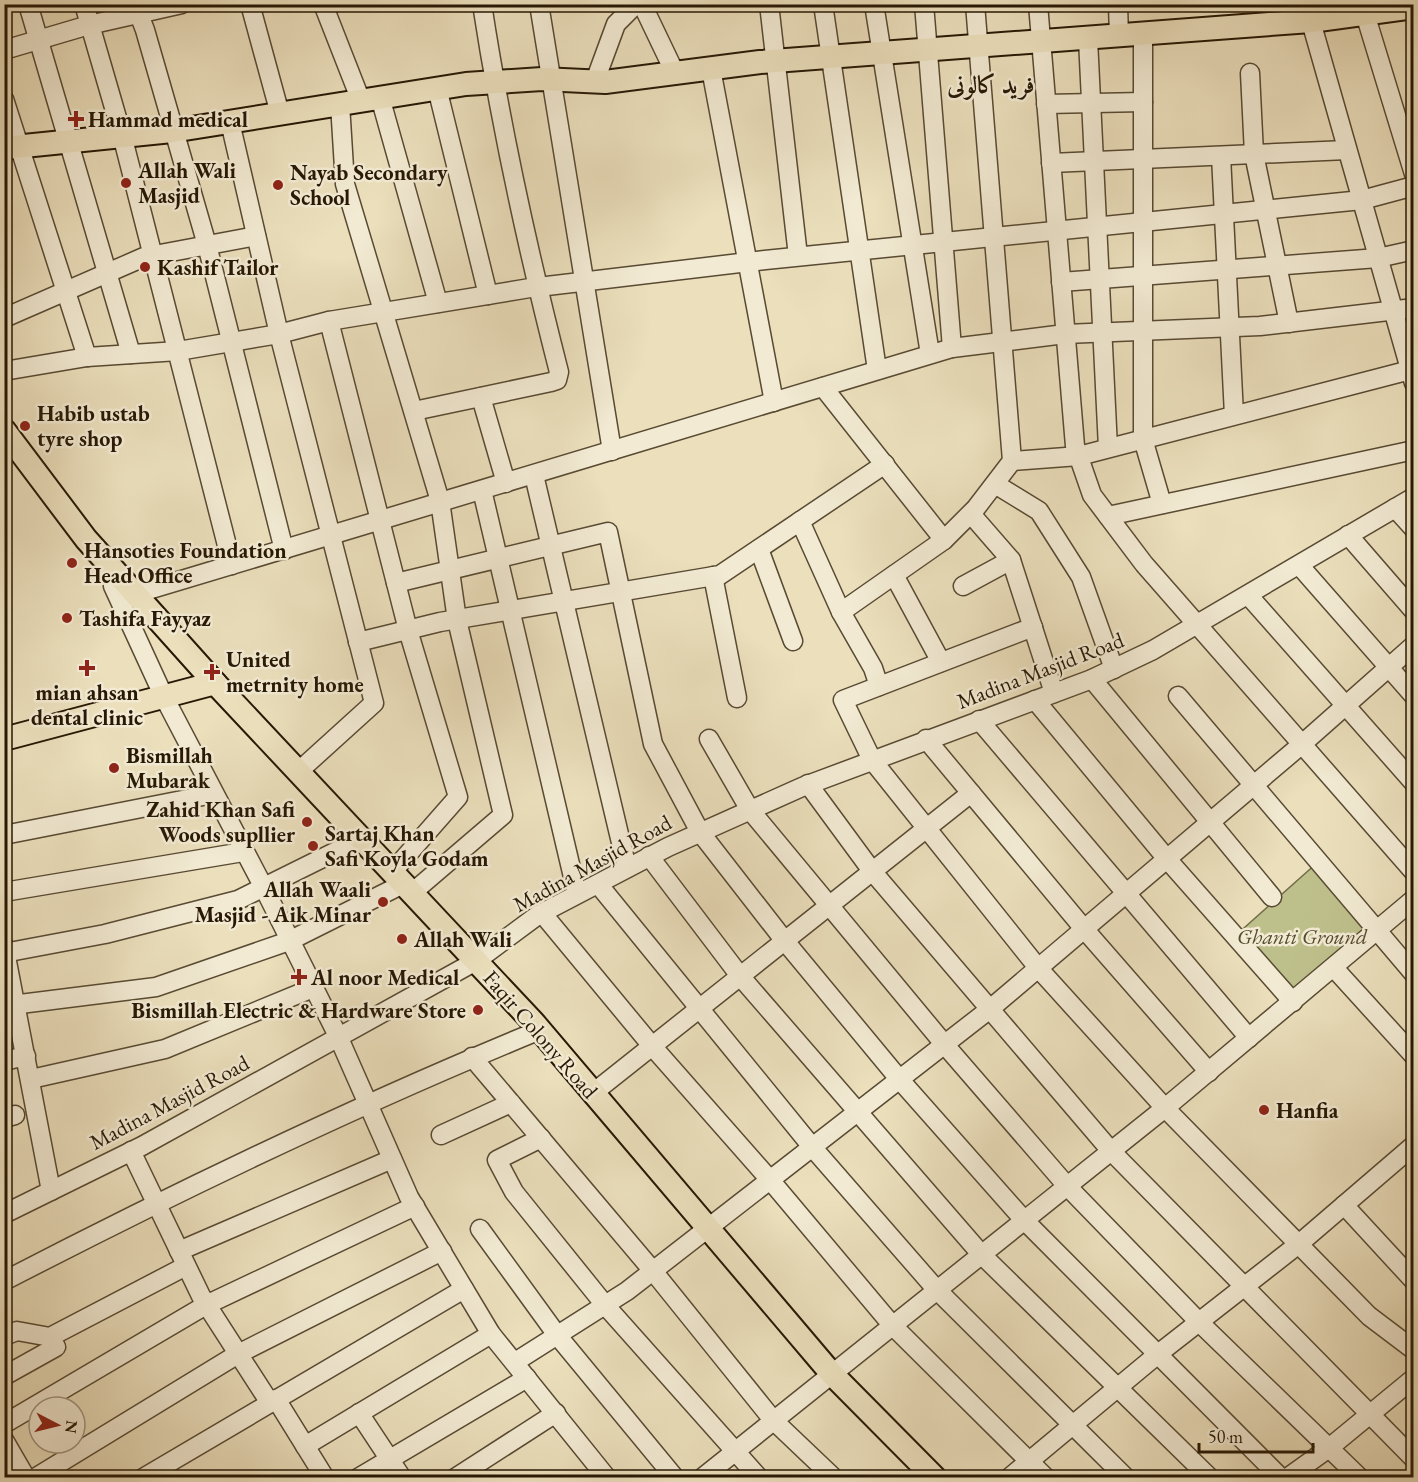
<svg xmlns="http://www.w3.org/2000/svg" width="1418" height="1482" font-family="'EB Garamond',Amiri,serif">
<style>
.green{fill:#bec08c;stroke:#726c48;stroke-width:1.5}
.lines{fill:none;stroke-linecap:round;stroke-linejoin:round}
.minor-casing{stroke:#584a33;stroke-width:21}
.major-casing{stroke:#271805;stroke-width:26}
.minor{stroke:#f2ead3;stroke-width:18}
.major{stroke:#ebdfbc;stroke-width:22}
.poi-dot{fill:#8f2418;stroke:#f2ead3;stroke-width:2}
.labels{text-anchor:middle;stroke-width:5;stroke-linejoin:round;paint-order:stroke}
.poi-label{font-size:22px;font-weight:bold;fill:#271805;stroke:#f2ead3;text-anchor:start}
.street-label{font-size:22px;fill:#271805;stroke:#f2ead3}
.park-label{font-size:22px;font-style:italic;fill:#544a2e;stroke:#f2ead3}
.neighbourhood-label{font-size:24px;font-weight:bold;fill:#271805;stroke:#f2ead3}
</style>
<rect width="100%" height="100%" fill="#ebdfbc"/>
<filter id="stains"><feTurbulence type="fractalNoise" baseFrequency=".00333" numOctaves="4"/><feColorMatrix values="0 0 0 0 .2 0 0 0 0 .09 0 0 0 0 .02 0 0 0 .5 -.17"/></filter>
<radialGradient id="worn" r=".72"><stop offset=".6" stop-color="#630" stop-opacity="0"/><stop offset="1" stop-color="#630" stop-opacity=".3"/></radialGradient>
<path class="green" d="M1318 862 1377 930 1293 1002 1235 936Z"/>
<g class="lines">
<g class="minor-casing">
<g id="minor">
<path d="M28 4 131 354"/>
<path d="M84 4 122 135 232 565"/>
<path d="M135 4 145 30 207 245 284 550"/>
<path d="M250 4 280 114"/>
<path d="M323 4 361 101"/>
<path d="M539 4 612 451"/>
<path d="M642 4 675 73"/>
<path d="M769 4 798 256"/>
<path d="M823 4 877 370"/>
<path d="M874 4 930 354"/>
<path d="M924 4 952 348"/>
<path d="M1038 4 1075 446 1092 495 1144 564 1414 872"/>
<path d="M1118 4 1119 37"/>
<path d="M1306 4 1414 383"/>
<path d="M1362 4 1414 174"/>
<path d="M1143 35V439L1162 504"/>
<path d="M1088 39 1108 448"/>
<path d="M4 50 89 25 182 4"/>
<path d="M711 69 774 402"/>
<path d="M1250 73 1254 154 1289 323"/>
<path d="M595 81 616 24 636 4"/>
<path d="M437 88 488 295"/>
<path d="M380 97 438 303"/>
<path d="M4 99 87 357"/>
<path d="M340 104 345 184 440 501 457 620 503 815 413 892"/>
<path d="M1046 104 1143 102"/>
<path d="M230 122 279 334 374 703 299 771"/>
<path d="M1221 156 1234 415"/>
<path d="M1051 163 1347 150"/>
<path d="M1061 282 1378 258 1414 250"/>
<path d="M4 318 144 257 256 236"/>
<path d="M329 321 408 630 458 797 393 871"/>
<path d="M4 371 87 357 178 351 279 334 329 321 530 288 765 260 1362 200 1414 186"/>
<path d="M823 387 944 540"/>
<path d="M481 397 506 483"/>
<path d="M414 411 551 382 557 380 559 372C528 251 501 128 482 4"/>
<path d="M1012 461 1079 456 1414 369"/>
<path d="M534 475 627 868"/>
<path d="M995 484 1039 511 1081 577 1114 669"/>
<path d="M482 490 577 894"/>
<path d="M1395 508 1414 529"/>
<path d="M971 514 1011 560 1054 693"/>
<path d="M1108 516 1414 450"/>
<path d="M800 521 841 612 873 668 879 686"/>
<path d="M1348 535 1414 611"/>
<path d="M759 549 793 641"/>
<path d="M1299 565 1414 696"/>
<path d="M894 575 941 662"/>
<path d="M713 576 737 698"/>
<path d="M396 583 608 532 653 744 700 832 784 940 900 1080 1024 1220 1281 1478"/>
<path d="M113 586 164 697 264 888 338 1036 409 1197 491 1334 607 1478"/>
<path d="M963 586 1011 560"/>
<path d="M135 594 952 348 1065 334 1260 326 1414 308"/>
<path d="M1248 595 1414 783"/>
<path d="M841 612 944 540 976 508 1012 461 975 4"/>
<path d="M1033 627 843 700 872 760 1039 969 1165 1108 1369 1316 1414 1350"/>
<path d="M358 642 440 622 720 575 885 464"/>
<path d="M1092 679 1272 897"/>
<path d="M1178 696 1414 974"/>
<path d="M1035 700 1167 859 1293 1002"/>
<path d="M979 720 1249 1038"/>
<path d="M709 739 750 810 945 1045 1067 1186 1200 1323 1360 1478"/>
<path d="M926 739 1085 930 1209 1072"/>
<path d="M808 784 872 871 1111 1151 1414 1459"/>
<path d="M4 835 213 794"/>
<path d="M649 856 740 976 981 1254 1210 1478"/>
<path d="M598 884 813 1148 936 1289 1126 1478"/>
<path d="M4 892 243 852"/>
<path d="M542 913 652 1046 771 1181 892 1325 1046 1478"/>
<path d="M4 946 51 1191"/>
<path d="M4 953 105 934 238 900 363 838"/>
<path d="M1334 968 1414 1056"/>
<path d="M4 1006 156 987 289 941 405 883"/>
<path d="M472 1057 653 1271 773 1420 834 1478"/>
<path d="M4 1061 26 1056"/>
<path d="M31 1079 165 1049 313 988"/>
<path d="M593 1093 971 793"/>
<path d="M4 1118 15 1115"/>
<path d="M441 1135 511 1103"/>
<path d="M541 1138 497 1160 514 1192 605 1305 759 1478"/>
<path d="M131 1151 201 1296 270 1403"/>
<path d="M1344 1205 1414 1281"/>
<path d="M4 1214 142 1146 476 961 538 915 668 847 802 787 1092 679 1153 650 1414 497"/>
<path d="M480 1229 557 1335 675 1478"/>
<path d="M179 1251 392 1159"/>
<path d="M4 1281C180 1190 357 1105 540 1030"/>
<path d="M4 1336 17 1331 50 1337 186 1266"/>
<path d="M515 1362 627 1291 990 1009 1301 745 1414 645"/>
<path d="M4 1376 56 1347 50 1337"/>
<path d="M276 1399 325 1478"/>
<path d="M359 1413 402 1478"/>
<path d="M4 1424 206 1305 415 1206"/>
<path d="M4 1440 26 1478"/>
<path d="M305 1446 491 1334"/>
<path d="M35 1478 238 1354 442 1251"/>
<path d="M143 1478 464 1289"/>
<path d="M358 1478 527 1378"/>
<path d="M455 1478 556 1413"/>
<path d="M702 1478 1165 1108 1414 899"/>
<path d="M1009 1478 1158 1354 1300 1243 1414 1145"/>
<path d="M1287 1478 1329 1448 1414 1378"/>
</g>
</g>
<g class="major-casing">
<g id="major">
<path d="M4 148 172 131 466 84 542 79 605 82 760 62 1311 21 1414 7"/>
<path d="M4 430 86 539 215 683 534 1023 831 1373 935 1478"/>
<path d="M4 739 215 683"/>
</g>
</g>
<use href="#minor" class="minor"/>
<use href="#major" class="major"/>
</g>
<g class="poi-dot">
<path d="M73 110h6v6h6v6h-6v6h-6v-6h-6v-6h6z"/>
<circle cx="126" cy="183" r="6"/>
<circle cx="278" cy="185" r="6"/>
<circle cx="145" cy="267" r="6"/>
<circle cx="25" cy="426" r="6"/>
<circle cx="72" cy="563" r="6"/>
<circle cx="67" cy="618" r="6"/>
<path d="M84 659h6v6h6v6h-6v6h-6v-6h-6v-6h6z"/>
<path d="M209 663h6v6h6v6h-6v6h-6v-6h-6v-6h6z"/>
<circle cx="114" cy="768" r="6"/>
<circle cx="307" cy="822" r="6"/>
<circle cx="313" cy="846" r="6"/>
<circle cx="383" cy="902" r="6"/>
<circle cx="402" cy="939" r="6"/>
<path d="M296 968h6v6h6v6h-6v6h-6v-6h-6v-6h6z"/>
<circle cx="478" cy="1010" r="6"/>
<circle cx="1264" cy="1110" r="6"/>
</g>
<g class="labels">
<g class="poi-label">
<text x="88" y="127">Hammad medical</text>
<text x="138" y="178">Allah Wali<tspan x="138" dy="25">Masjid</tspan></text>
<text x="290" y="180">Nayab Secondary<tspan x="290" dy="25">School</tspan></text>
<text x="157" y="275">Kashif Tailor</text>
<text x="37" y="421">Habib ustab<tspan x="37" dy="25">tyre shop</tspan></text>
<text x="84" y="558">Hansoties Foundation<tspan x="84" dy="25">Head Office</tspan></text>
<text x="79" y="626">Tashifa Fayyaz</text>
<text x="226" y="667">United<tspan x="226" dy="25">metrnity home</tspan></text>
<text x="87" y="700" text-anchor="middle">mian ahsan<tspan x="87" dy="25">dental clinic</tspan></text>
<text x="126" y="763">Bismillah<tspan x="126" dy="25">Mubarak</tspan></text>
<text x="295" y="817" text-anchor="end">Zahid Khan Safi<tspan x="295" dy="25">Woods supllier</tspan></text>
<text x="325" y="841">Sartaj Khan<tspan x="325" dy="25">Safi Koyla Godam</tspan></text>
<text x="371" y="897" text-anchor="end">Allah Waali<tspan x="371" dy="25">Masjid - Aik Minar</tspan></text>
<text x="414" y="947">Allah Wali</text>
<text x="311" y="985">Al noor Medical</text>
<text x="466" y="1018" text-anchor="end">Bismillah Electric &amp; Hardware Store</text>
<text x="1276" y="1118">Hanfia</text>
</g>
<g class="street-label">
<text transform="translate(1040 670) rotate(-21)" y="8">Madina Masjid Road</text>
<text transform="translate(592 863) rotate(-29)" y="8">Madina Masjid Road</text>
<text transform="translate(541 1034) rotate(49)" y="8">Faqir Colony Road</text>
<text transform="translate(169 1102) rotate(-28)" y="8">Madina Masjid Road</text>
</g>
<g class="park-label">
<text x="1302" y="944">Ghanti Ground</text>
</g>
<g class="neighbourhood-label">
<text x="991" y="93">فرید کالونی</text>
</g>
</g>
<rect width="1418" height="1482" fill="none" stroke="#ebdfbc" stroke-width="24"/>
<rect x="6" y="6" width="1406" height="1470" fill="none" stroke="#271805" stroke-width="3"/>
<rect x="12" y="12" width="1394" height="1458" fill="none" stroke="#271805" stroke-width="1.5"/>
<g transform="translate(57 1425) rotate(97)"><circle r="28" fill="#f2ead3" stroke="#a19681" stroke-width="1.5"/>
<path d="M0-4.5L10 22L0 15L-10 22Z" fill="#8f2418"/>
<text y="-9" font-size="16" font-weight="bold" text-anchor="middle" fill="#271805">N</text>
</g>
<path d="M1199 1443v9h114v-9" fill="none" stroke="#271805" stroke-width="3"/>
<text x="1208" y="1443" font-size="18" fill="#271805" stroke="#f2ead3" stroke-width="4.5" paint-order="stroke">50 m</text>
<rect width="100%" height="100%" filter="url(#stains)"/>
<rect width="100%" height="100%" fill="url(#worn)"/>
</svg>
